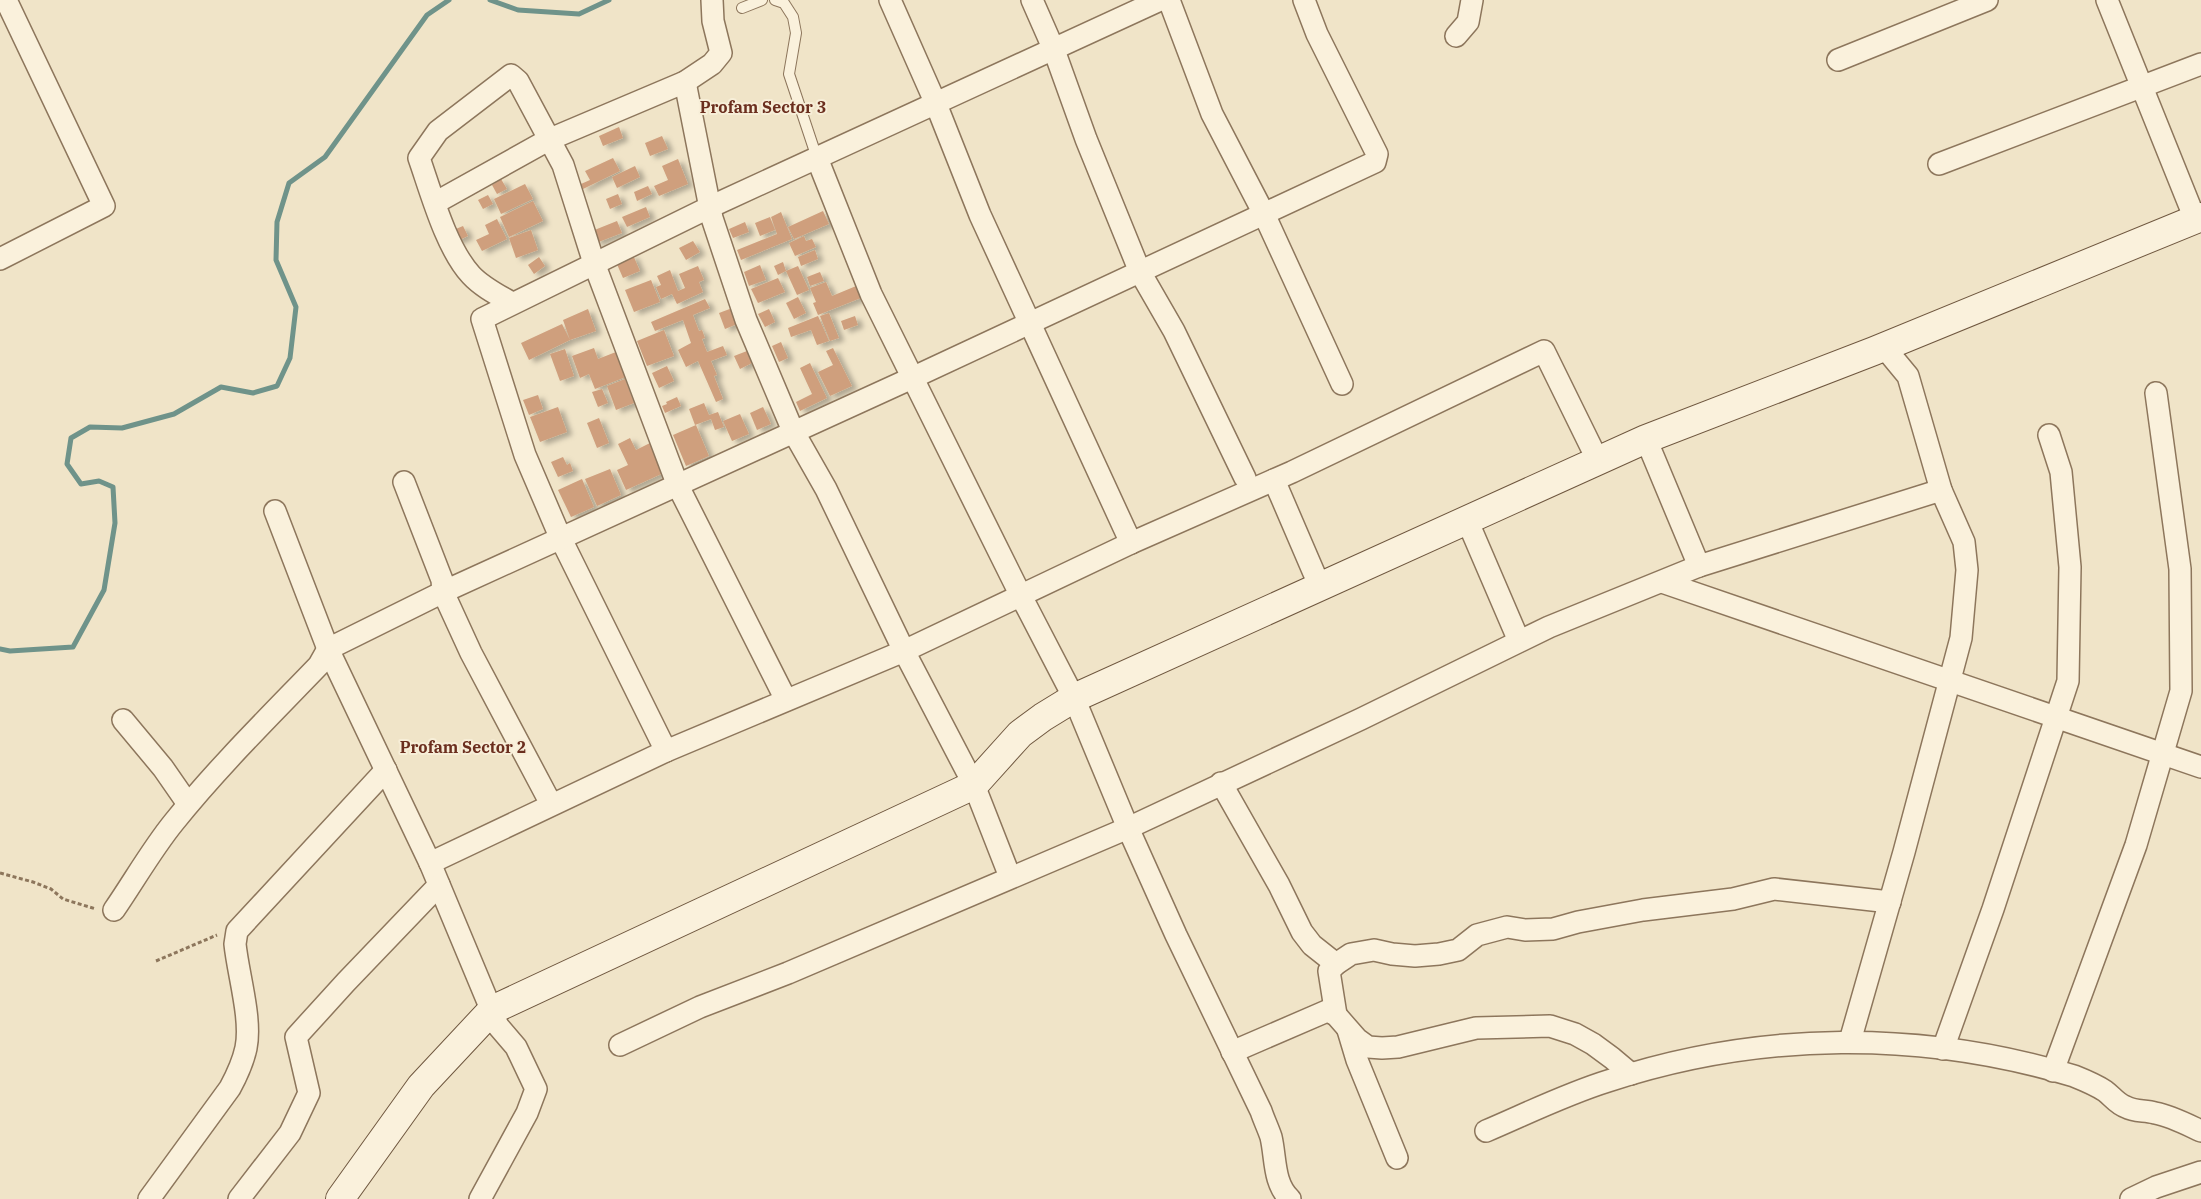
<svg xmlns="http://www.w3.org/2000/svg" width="2201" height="1199" font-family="'IBM Plex Serif',serif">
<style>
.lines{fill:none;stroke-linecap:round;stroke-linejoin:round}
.stream{stroke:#6f938a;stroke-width:5}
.building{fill:#cf9f7d;filter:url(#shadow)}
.service-casing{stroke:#8d765c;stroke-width:12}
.minor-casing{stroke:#8d765c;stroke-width:24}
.secondary-casing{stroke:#6f573f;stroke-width:30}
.path{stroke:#8d765c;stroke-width:3;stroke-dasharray:4 2.5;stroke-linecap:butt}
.service{stroke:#faf1dc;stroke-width:10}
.minor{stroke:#faf1dc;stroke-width:21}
.secondary{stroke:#faf1dc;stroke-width:28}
.labels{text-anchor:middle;stroke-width:4;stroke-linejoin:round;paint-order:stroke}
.neighbourhood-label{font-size:16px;font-weight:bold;fill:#6b2e1e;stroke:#f7eed8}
</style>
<defs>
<filter id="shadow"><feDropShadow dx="5.5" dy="3" stdDeviation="2.5" flood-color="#0004"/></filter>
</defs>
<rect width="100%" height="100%" fill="#f0e4c8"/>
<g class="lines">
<g class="stream">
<path d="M490 0 518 10 579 14 609 0"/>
<path d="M0 649 10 651 73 647 104 590 115 523 113 487 99 481 81 484 67 464 71 438 90 427 122 428 174 414 221 387 253 393 277 386 290 358 296 307 276 260 277 222 289 183 325 157 427 15 449 0"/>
</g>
</g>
<g class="building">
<path d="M619 127 623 138 603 146 599 136Z"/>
<path d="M662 136 668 149 650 156 645 143Z"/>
<path d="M613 158 620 171 583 189 581 184 590 180 585 171Z"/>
<path d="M678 159 688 184 659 196 654 186 668 180 662 166Z"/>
<path d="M635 166 640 177 617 188 612 177Z"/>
<path d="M501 179 507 189 497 194 492 185Z"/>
<path d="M525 184 533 199 501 214 494 199Z"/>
<path d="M648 186 652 194 637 201 634 192Z"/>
<path d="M618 194 622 204 610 209 606 199Z"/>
<path d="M488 195 493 204 483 209 478 200Z"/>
<path d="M533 201 543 221 509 237 500 217Z"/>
<path d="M646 207 650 217 627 227 622 217Z"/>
<path d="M823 211 829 224 794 239 788 227Z"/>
<path d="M781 212 792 239 741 260 737 250 777 234 771 217Z"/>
<path d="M770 217 775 230 760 236 755 223Z"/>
<path d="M497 219 507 239 482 251 476 240 489 234 485 225Z"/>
<path d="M617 221 622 233 596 243 592 231Z"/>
<path d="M745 222 749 232 733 238 729 229Z"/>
<path d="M463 226 468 236 455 242 451 231Z"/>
<path d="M531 230 538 250 516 258 509 238Z"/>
<path d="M804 236 806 241 812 239 816 247 795 256 789 243Z"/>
<path d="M693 241 700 252 686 260 679 248Z"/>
<path d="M815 250 818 259 801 266 798 257Z"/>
<path d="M633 255 640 271 623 278 616 262Z"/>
<path d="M539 257 545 266 534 274 528 265Z"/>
<path d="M783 262 786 271 778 275 774 266Z"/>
<path d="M760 265 766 280 749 286 744 272Z"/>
<path d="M698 266 704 280 699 282 703 292 677 304 672 294 661 299 656 287 661 285 657 276 670 270 678 291 685 288 679 274Z"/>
<path d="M798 266 809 290 797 295 786 271Z"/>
<path d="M820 272 824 281 810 286 807 277Z"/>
<path d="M778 278 785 292 758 303 751 289Z"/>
<path d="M651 280 660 302 634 312 625 290Z"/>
<path d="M826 282 832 296 861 284 866 296 818 315 813 303 816 302 810 288Z"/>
<path d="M798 297 806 313 794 319 786 303Z"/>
<path d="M705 299 710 308 693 315 699 331 702 330 705 338 702 339 707 352 723 346 727 355 711 361 717 375 714 376 723 399 716 402 698 361 686 367 678 350 691 343 683 320 655 331 651 322Z"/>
<path d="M735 307 742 322 725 329 719 313Z"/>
<path d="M588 309 596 331 570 340 529 360 521 343 562 324 570 340 563 320Z"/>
<path d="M769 309 775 322 765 327 758 314Z"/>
<path d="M829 313 839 338 830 341 820 316Z"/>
<path d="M818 316 829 341 817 345 811 330 791 337 788 328Z"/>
<path d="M855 316 858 325 844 330 841 321Z"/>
<path d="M664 330 674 356 647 366 637 341Z"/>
<path d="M781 342 788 358 779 362 772 346Z"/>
<path d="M594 348 598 359 621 350 631 375 595 389 589 374 580 378 572 356Z"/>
<path d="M833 348 852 386 830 396 818 372 833 365 826 351Z"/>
<path d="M565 349 574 376 560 381 550 354Z"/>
<path d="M747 351 752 363 740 369 734 356Z"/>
<path d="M810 363 827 398 800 411 796 402 812 394 800 368Z"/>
<path d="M667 366 674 381 659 388 652 373Z"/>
<path d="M625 379 634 403 616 410 607 386Z"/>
<path d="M602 389 608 403 598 407 592 392Z"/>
<path d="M538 395 543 409 529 415 523 400Z"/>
<path d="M677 397 681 406 665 413 662 406 667 404 666 402Z"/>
<path d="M704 403 709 415 718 412 724 427 715 430 711 419 695 425 689 409Z"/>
<path d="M558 407 567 432 540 442 530 417Z"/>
<path d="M763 407 771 424 757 430 750 413Z"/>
<path d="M740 414 749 434 732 441 723 421Z"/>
<path d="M599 418 609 443 597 448 587 423Z"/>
<path d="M696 425 709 456 686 466 673 435Z"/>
<path d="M630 438 636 450 654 441 668 471 626 490 617 470 628 465 618 444Z"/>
<path d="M563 457 567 465 570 463 573 471 558 477 551 462Z"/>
<path d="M610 469 621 495 597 506 585 479Z"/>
<path d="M582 479 594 507 571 517 558 490Z"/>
</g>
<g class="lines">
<g class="service-casing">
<g id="service">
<path d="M775 0 784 3 793 17 796 33 789 74 817 158"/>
<path d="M742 8 762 0"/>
</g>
</g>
<g class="minor-casing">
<g id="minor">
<path d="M890 0 936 104 980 215 1131 543"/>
<path d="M1032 0 1054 50 1086 139 1140 272 1174 331 1245 478"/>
<path d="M1169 0 1212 114 1264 214 1342 384"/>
<path d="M2107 0 2195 219"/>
<path d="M1456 36 1468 22 1472 0"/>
<path d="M1838 60 1987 0"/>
<path d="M685 82 712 218 746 320 793 431 826 489 904 651 974 785 1010 877"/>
<path d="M817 158 871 294 1020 594 1074 698 1128 828 1176 935 1261 1111C1264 1120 1268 1128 1271 1137 1276 1158 1273 1183 1290 1199"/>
<path d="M1939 164 2201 64"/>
<path d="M435 203 548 140 685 82 712 64 721 53 713 21 712 0"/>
<path d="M0 259 104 206 6 0"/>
<path d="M512 303C498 295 482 287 471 275 446 248 431 192 419 158L438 131 511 75 518 81 563 165 594 263 678 486 786 700"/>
<path d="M1646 439 1699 566"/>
<path d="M1274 480 1320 587"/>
<path d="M404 482 442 580 443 592 471 653 551 804"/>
<path d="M275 511 328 649 430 863 498 1026 516 1047 536 1089 527 1113 480 1199"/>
<path d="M1467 520 1519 641"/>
<path d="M1662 582 2201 767"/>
<path d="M123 720 163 768 188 804"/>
<path d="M666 751 561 539 525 455 482 319 710 207 1160 0"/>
<path d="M1221 783 1279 885 1302 932 1312 945 1336 964"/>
<path d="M430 863 666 751 904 651 1131 543 1292 472 1544 351 1598 461"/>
<path d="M114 910C134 881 152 849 174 822 219 766 270 716 319 665L328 649 443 592 912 378 1375 162 1377 154 1317 34 1304 0"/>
<path d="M1336 1015 1329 971 1336 964 1351 954 1374 950 1392 954 1415 956 1439 954 1458 950 1477 935 1507 927 1525 930 1553 929 1578 922 1643 910 1733 899 1774 889 1890 902"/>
<path d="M1348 1030 1357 1060 1397 1158"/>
<path d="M1850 1041 1904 852 1961 638 1967 570 1964 542 1941 490 1908 376 1884 347"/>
<path d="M620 1045 700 1007 788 973 1128 828 1361 719 1549 627 1699 566 1941 490"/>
<path d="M1943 1049 1993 909 2068 681 2070 567 2061 472 2049 435"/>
<path d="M1232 1052 1327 1011 1336 1015 1357 1039 1368 1047 1382 1048 1398 1047 1476 1028 1550 1026 1575 1034 1593 1044 1612 1058 1631 1074"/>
<path d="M2053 1071 2136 845 2181 691 2180 569 2156 393"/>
<path d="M1486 1131C1526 1114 1566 1094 1608 1081 1760 1031 1922 1030 2074 1076 2084 1080 2096 1085 2105 1091 2112 1096 2117 1104 2126 1107 2135 1112 2145 1110 2155 1113 2171 1116 2186 1124 2201 1131"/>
<path d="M149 1199 230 1088C237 1075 243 1062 246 1048 252 1019 238 974 235 944L237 931 386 770"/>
<path d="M239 1199 290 1133 309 1093 296 1037 346 982 439 885"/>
<path d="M2131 1199 2156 1187 2201 1172"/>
</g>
</g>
<g class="secondary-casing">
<path id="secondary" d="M340 1199 421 1086 492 1010 974 785 1020 734 1043 717 1074 698 1646 439 1874 351 2201 217"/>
</g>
<g class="path">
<path d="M0 873 33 882 51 889 63 899 96 909"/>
<path d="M156 961 217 935"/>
</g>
<use href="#service" class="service"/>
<use href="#minor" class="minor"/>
<use href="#secondary" class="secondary"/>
</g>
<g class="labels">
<g class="neighbourhood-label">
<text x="763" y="113">Profam Sector 3</text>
<text x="463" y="753">Profam Sector 2</text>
</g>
</g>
</svg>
